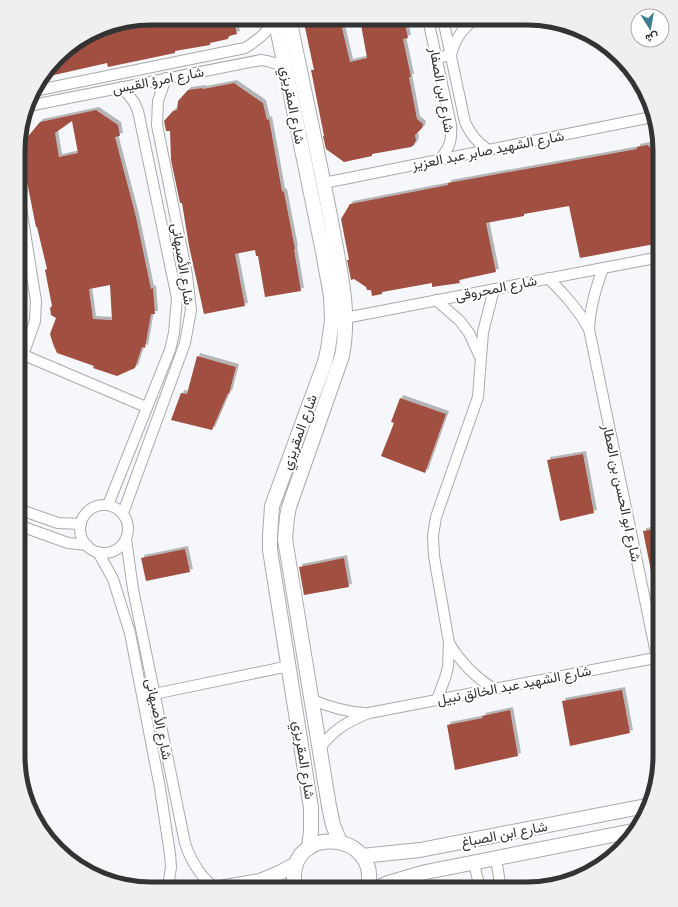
<svg xmlns="http://www.w3.org/2000/svg" width="678" height="907" font-family="Signika,Vazirmatn,sans-serif">
<style>
.building{fill:#a04f41;fill-rule:evenodd;filter:url(#shadow)}
.lines{fill:none;stroke-linecap:round;stroke-linejoin:round}
.street-casing{stroke:#aaabad;stroke-width:12}
.secondary-casing{stroke:#aaabad;stroke-width:16}
.street{stroke:#fff;stroke-width:10}
.secondary{stroke:#fff;stroke-width:14}
.labels{text-anchor:middle;stroke-width:4;stroke-linejoin:round;paint-order:stroke}
.street-label{font-size:14px;fill:#333334;stroke:#fff}
.rim{fill:none;stroke:#333334;stroke-width:5}
</style>
<defs>
<filter id="shadow"><feDropShadow dx="3" dy="-3" stdDeviation="0" flood-color="#0004"/></filter>
</defs>
<rect width="100%" height="100%" fill="#f6f7fa"/>
<g class="building">
<path d="M151 18H233L237 34 229 36 228 39 210 43V45L175 51V53L108 67 107 63 41 78 63 51 108 25Z"/>
<path d="M303 18 340 19 350 62 367 58 360 19H404L408 38 403 39 411 77H409L417 119 423 124 422 128 415 135 416 140 414 145 411 147 372 154V156L344 162 326 149 323 136H324L311 70H314Z"/>
<path d="M234 83 263 103 267 120 269 119 282 191 284 192 295 249H294L301 291 265 297 258 256H256L255 250 235 254 245 306 204 314 189 246 182 203H180L171 160 170 131H166L164 121 173 111 177 110 178 101 188 90 202 88 203 89Z"/>
<path d="M96 110 118 125 120 136 115 137 136 217 151 289 153 288 155 314H151L145 348 142 347 135 368 117 376 93 368 94 366 57 353 53 344 50 334 56 318 51 315 50 308 52 306 45 270 47 269 37 227H36L26 177 27 155 22 156 20 146 40 122ZM72 121 78 153 59 157 55 133ZM110 285 112 320 93 319 89 289Z"/>
<path d="M647 145 660 154V243L580 258 569 206 524 214V216L486 223 496 272 459 280 460 283 432 287V283L382 292V294L372 296 371 290H367L366 287 354 279 351 280 347 260H349L341 219 350 204 448 185V183L637 149V147Z"/>
<path d="M197 356 236 367 229 394 228 393 212 430 171 420 181 393 187 394Z"/>
<path d="M400 398 446 414 425 473 381 456 394 423 391 422Z"/>
<path d="M583 454 594 513 560 521 547 460Z"/>
<path d="M660 528V591H655L643 531Z"/>
<path d="M185 549 190 572 146 581 141 558Z"/>
<path d="M344 558 349 587 304 595 299 567Z"/>
<path d="M622 690 630 733 570 746 562 701Z"/>
<path d="M510 710 518 756 455 770 447 725 483 718 482 716Z"/>
</g>
<g class="lines">
<g class="street-casing">
<g id="street">
<path d="M428 19 451 125C452 141 450 147 440 159"/>
<path d="M443 19 465 122C471 135 477 142 488 150"/>
<path d="M436 58 451 55C455 39 462 29 475 19"/>
<path d="M34 91 245 48C258 40 268 32 275 18"/>
<path d="M28 106 261 60C271 61 277 63 286 69"/>
<path d="M324 183 652 117"/>
<path d="M19 195 36 301 35 321 23 355"/>
<path d="M603 268C596 288 590 307 589 329L657 658"/>
<path d="M548 278C564 294 578 309 589 329"/>
<path d="M436 300 460 321 469 333 480 357"/>
<path d="M340 319 660 257"/>
<path d="M19 353 146 407"/>
<path d="M108 505 170 350 174 333 177 298 138 111 134 102 122 87"/>
<circle cx="104" cy="529" r="24"/>
<path d="M18 509 58 523 81 524"/>
<path d="M123 513 185 343 191 310 187 275 157 125 158 101 166 78"/>
<path d="M18 525 68 543 87 545"/>
<path d="M126 539 133 589 185 843C191 862 200 876 215 888"/>
<path d="M98 552 113 579 130 633 160 788 170 854 171 867 168 888"/>
<path d="M449 643C461 663 475 677 494 689"/>
<path d="M154 694 289 666"/>
<path d="M310 699C329 707 345 712 365 713"/>
<path d="M437 700 445 678 448 667 449 643 434 556 433 536 436 517 478 397 483 332 494 289"/>
<path d="M319 750C331 731 348 721 369 713L660 657"/>
<path d="M496 859 501 889"/>
<path d="M474 863 480 889"/>
</g>
</g>
<g class="secondary-casing">
<g id="secondary">
<path d="M275 18 322 247 331 296 332 320 328 349 325 362 272 506 270 536V550L311 808V831L309 848"/>
<path d="M289 18C303 86 318 153 331 221 339 267 351 309 342 356L289 507 287 517 285 539 329 806 333 825 340 842"/>
<path d="M362 856 420 850 646 806"/>
<path d="M126 885 137 888"/>
<path d="M220 888 260 881 277 874 296 864"/>
<path d="M295 888C283 821 384 831 367 889"/>
<path d="M375 889 388 883 426 872 638 830"/>
</g>
</g>
<use href="#street" class="street"/>
<use href="#secondary" class="secondary"/>
</g>
<g class="labels">
<g class="street-label">
<text transform="translate(158 80) rotate(-11)" y="5">شارع امرؤ القيس</text>
<text transform="translate(442 90) rotate(80)" y="5">شارع ابن الصفار</text>
<text transform="translate(293 105) rotate(79)" y="5">شارع المقريزي</text>
<text transform="translate(488 150) rotate(-11)" y="5">شارع الشهيد صابر عبد العزيز</text>
<text transform="translate(183 264) rotate(81)" y="5">شارع الأصبهانى</text>
<text transform="translate(496 288) rotate(-11)" y="5">شارع المحروقى</text>
<text transform="translate(299 432) rotate(-70)" y="5">شارع المقريزي</text>
<text transform="translate(622 493) rotate(78)" y="5">شارع ابو الحسن بن العطار</text>
<text transform="translate(514 685) rotate(-11)" y="5">شارع الشهيد عبد الخالق نبيل</text>
<text transform="translate(159 719) rotate(78)" y="5">شارع الأصبهانى</text>
<text transform="translate(304 760) rotate(81)" y="5">شارع المقريزي</text>
<text transform="translate(504 834) rotate(-11)" y="5">شارع ابن الصباغ</text>
</g>
</g>
<path d="M0 0H678V907H0ZM151 25H527A126 126 0 0 1 653 151V756A126 126 0 0 1 527 882H151A126 126 0 0 1 25 756V151A126 126 0 0 1 151 25Z" fill="#efefef" fill-rule="evenodd"/>
<path class="rim" d="M151 25H527A126 126 0 0 1 653 151V756A126 126 0 0 1 527 882H151A126 126 0 0 1 25 756V151A126 126 0 0 1 151 25Z"/>
<g transform="translate(650 28) rotate(169)"><circle r="19" fill="#ffffff" stroke="#adadae"/>
<path d="M0-3L7 15L0 10L-7 15Z" fill="#3a7d8e"/>
<text y="-6" font-size="11" font-weight="bold" text-anchor="middle" fill="#333334">ش</text>
</g>
</svg>
